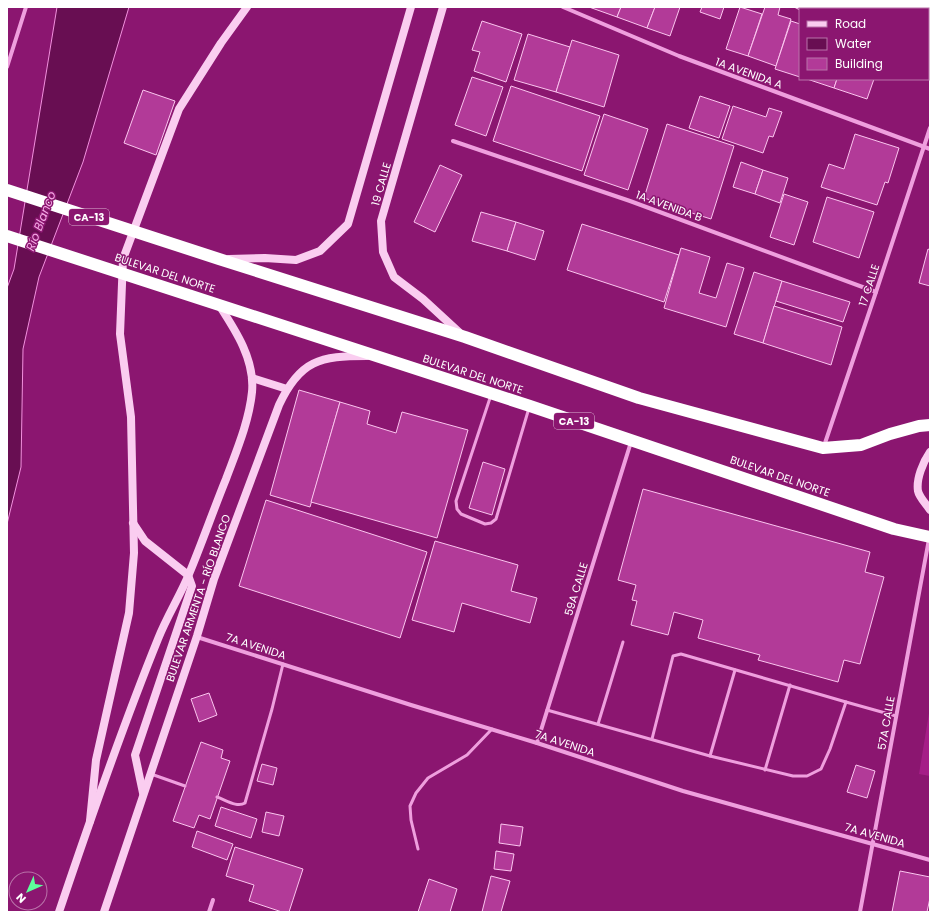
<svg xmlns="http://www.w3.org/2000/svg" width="937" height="919" font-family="Poppins,sans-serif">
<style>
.green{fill:#a51e87}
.water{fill:#680e52;stroke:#f291de}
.building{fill:#b23a98;stroke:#fbc5ef}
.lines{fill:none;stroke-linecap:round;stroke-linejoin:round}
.lane{stroke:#ef9fde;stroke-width:3}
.street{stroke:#ef9fde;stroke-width:4}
.secondary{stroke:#facdf0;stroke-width:8}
.highway{stroke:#fff;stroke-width:12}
.labels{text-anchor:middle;stroke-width:3;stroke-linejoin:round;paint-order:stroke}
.shield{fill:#8b1670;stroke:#dcb9d4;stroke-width:1}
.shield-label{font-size:10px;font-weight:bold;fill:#fff}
.street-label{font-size:11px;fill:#fff;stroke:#8b1670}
.water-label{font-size:12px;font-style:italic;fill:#f6abe6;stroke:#8b1670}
</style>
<rect width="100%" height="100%" fill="#8b1670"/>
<path class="green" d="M930 707V776L919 774Z"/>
<path class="water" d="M57 7H129L83 162 39 277 23 349 21 467 7 524V288L14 269Z"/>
<g class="building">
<path d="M589 7H621L617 17Z"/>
<path d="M621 7H655L647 28 617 17Z"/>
<path d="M655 7H680L670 36 647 28Z"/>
<path d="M702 7H724L720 19 700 12Z"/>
<path d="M740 7 762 14 748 56 726 49Z"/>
<path d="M765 7H780L778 15 791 19 776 66 748 56Z"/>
<path d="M794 7H825V9H800V10Z"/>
<path d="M831 7H859V9H837Z"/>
<path d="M859 7H891L890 9H859Z"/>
<path d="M893 7H930V20H928V9H896L893 8Z"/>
<path d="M482 21 522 34 506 82 474 71 480 52 472 50Z"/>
<path d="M791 21 800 24V22V77L775 69Z"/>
<path d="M928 24 930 25 929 36 930 37V49L928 55Z"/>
<path d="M528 34 570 47 556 92 514 80Z"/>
<path d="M572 40 619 55 604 107 556 92Z"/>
<path d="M472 77 503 87 486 136 455 125Z"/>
<path d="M807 79H837L834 88Z"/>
<path d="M837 79H874L867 99 834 88Z"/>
<path d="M511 86 600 116 582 171 493 141Z"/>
<path d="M143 90 175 101 156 155 124 143Z"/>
<path d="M700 96 730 106 719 138 689 128Z"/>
<path d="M733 106 766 117 769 108 782 112 773 137 769 136 763 153 722 139Z"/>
<path d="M604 114 648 129 628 190 584 175Z"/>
<path d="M667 124 734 146 711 219 644 198Z"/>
<path d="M855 134 899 148 888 183 885 182 877 205 821 187 829 164 844 169Z"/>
<path d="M741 162 763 170 755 194 733 187Z"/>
<path d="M440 165 462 175 435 232 414 222Z"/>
<path d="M763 170 788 178 780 203 755 194Z"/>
<path d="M784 194 808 202 794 245 770 237Z"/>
<path d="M827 197 874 212 859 258 813 242Z"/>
<path d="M481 212 516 222 507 251 472 241Z"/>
<path d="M516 222 544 231 535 260 507 251Z"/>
<path d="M582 224 679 255 664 302 567 270Z"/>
<path d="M681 248 710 257 699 293 716 298 727 263 744 268 726 327 664 308Z"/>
<path d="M928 249 930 250V286L919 283Z"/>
<path d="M754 272 782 281 763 343 734 334Z"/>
<path d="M782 281 850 302 843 322 776 301Z"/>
<path d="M774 306 842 327 831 365 763 343Z"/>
<path d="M299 390 340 402 310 507 270 495Z"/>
<path d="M340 402 370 411 367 424 396 433 402 412 468 430 437 538 311 502Z"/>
<path d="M483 462 505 469 492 515 469 508Z"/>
<path d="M643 489 870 552 865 572 884 577 860 664 844 660 838 682 758 660 760 655 698 638 703 620 674 612 668 635 631 625 637 601 632 600 636 585 618 580Z"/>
<path d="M266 500 427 552 400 638 239 586Z"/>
<path d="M435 541 518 565 511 591 537 598 530 623 462 603 454 632 412 620Z"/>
<path d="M209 693 217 715 199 722 191 699Z"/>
<path d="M201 742 223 750 221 758 230 761 210 819 199 815 194 828 173 821Z"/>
<path d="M262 764 277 768 273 785 257 781Z"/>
<path d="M856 765 875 771 867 798 847 792Z"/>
<path d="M221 807 257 819 251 838 215 826Z"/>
<path d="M266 812 284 816 279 836 262 832Z"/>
<path d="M501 824 523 827 520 846 499 843Z"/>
<path d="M197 831 233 844 227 860 192 847Z"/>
<path d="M235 847 303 869 289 912H282L249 901 254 885 226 876Z"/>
<path d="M496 851 514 854 511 871 494 869Z"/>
<path d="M900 871 930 877V898L927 912H892Z"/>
<path d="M491 876 510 881 501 912H482Z"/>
<path d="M429 879 457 889 450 912H418Z"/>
</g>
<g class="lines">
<g class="lane">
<path d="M491 395 456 501 457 509 461 514 485 524 491 523 496 519 529 408"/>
<path d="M547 710 710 756 793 776H807L821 769 830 749 846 702 896 716"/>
<path d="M598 724 623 642"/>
<path d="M652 739 673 656 681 654 846 702"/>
<path d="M710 756 735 670"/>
<path d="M765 770 790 685"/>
<path d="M151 774 185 786"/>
<path d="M217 797C226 800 237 808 245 803L272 709 283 664"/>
<path d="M418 849 411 820 410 806 416 793 428 778 467 755 492 729"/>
</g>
<g class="street">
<path d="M563 7 679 56 930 149"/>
<path d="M7 67 26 7"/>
<path d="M453 141 630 201 876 292"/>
<path d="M824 446 876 292 930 128"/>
<path d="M197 637 411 705 537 743 683 791 930 860"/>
<path d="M537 743 631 442"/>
<path d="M209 912 213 900"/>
<path d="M860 912 929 539"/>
</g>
<g class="secondary">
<path d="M443 7 381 221 383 252 394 277 423 299 461 334"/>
<path d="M229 259 265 258 296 260 320 251 348 224 411 7"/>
<path d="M252 378 287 389"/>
<path d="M930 452C923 462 916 479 918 491 919 497 927 505 930 510"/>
<path d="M133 523 145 541 188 575 192 586 135 755 143 793"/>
<path d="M90 821 96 760 129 613 134 553 131 417 120 334 123 259 179 109 221 43 247 7"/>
<path d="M59 912C90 820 122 728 158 639 167 616 180 596 189 574 202 543 213 511 226 479 236 452 249 422 252 392 255 360 236 331 219 305"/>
<path d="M104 912 197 636 214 579 279 405C300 360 320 356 367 356"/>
</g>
<g class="highway">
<path d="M7 190 219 259 465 337 639 398 823 448 861 445 890 434 919 426 930 425"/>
<path d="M7 236 530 406 894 529 930 537"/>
</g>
</g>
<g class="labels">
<g class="shield">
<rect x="69" y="209" width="40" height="16" rx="3"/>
<rect x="554" y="413" width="40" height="16" rx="3"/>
</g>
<g class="shield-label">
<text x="89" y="221">CA-13</text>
<text x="574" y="425">CA-13</text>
</g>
<g class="street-label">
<text transform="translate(749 73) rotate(20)" y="4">1A AVENIDA A</text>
<text transform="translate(381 184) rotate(-74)" y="4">19 CALLE</text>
<text transform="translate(669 206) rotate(20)" y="4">1A AVENIDA B</text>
<text transform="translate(165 273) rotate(18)" y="4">BULEVAR DEL NORTE</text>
<text transform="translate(869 285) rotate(-72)" y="4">17 CALLE</text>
<text transform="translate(473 374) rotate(18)" y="4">BULEVAR DEL NORTE</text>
<text transform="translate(780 476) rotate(19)" y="4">BULEVAR DEL NORTE</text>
<text transform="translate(576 589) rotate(-73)" y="4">59A CALLE</text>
<text transform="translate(198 598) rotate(-71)" y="4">BULEVAR ARMENTA - RÍO BLANCO</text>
<text transform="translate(256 646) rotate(18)" y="4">7A AVENIDA</text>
<text transform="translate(886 723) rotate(-80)" y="4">57A CALLE</text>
<text transform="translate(565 743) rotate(18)" y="4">7A AVENIDA</text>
<text transform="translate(875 835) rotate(16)" y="4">7A AVENIDA</text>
</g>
<g class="water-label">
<text transform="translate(41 221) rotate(-69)" y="4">Río Blanco</text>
</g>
</g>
<rect width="937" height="919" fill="none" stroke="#ffffff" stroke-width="16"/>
<rect x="799" y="8" width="130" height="72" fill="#8b1670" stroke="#b973a9"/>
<rect x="807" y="21" width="20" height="6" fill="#facdf0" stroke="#b973a9"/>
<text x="835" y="28" font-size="12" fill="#ffffff">Road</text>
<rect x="807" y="38" width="20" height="12" fill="#680e52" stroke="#b973a9"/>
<text x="835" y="48" font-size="12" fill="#ffffff">Water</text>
<rect x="807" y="58" width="20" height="12" fill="#b23a98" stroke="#b973a9"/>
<text x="835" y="68" font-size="12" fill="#ffffff">Building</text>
<g transform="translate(28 891) rotate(225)"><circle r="19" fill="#8b1670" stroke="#b973a9"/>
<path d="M0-3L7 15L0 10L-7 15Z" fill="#5dff9b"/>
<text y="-6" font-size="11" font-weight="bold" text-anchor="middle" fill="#ffffff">N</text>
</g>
</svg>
